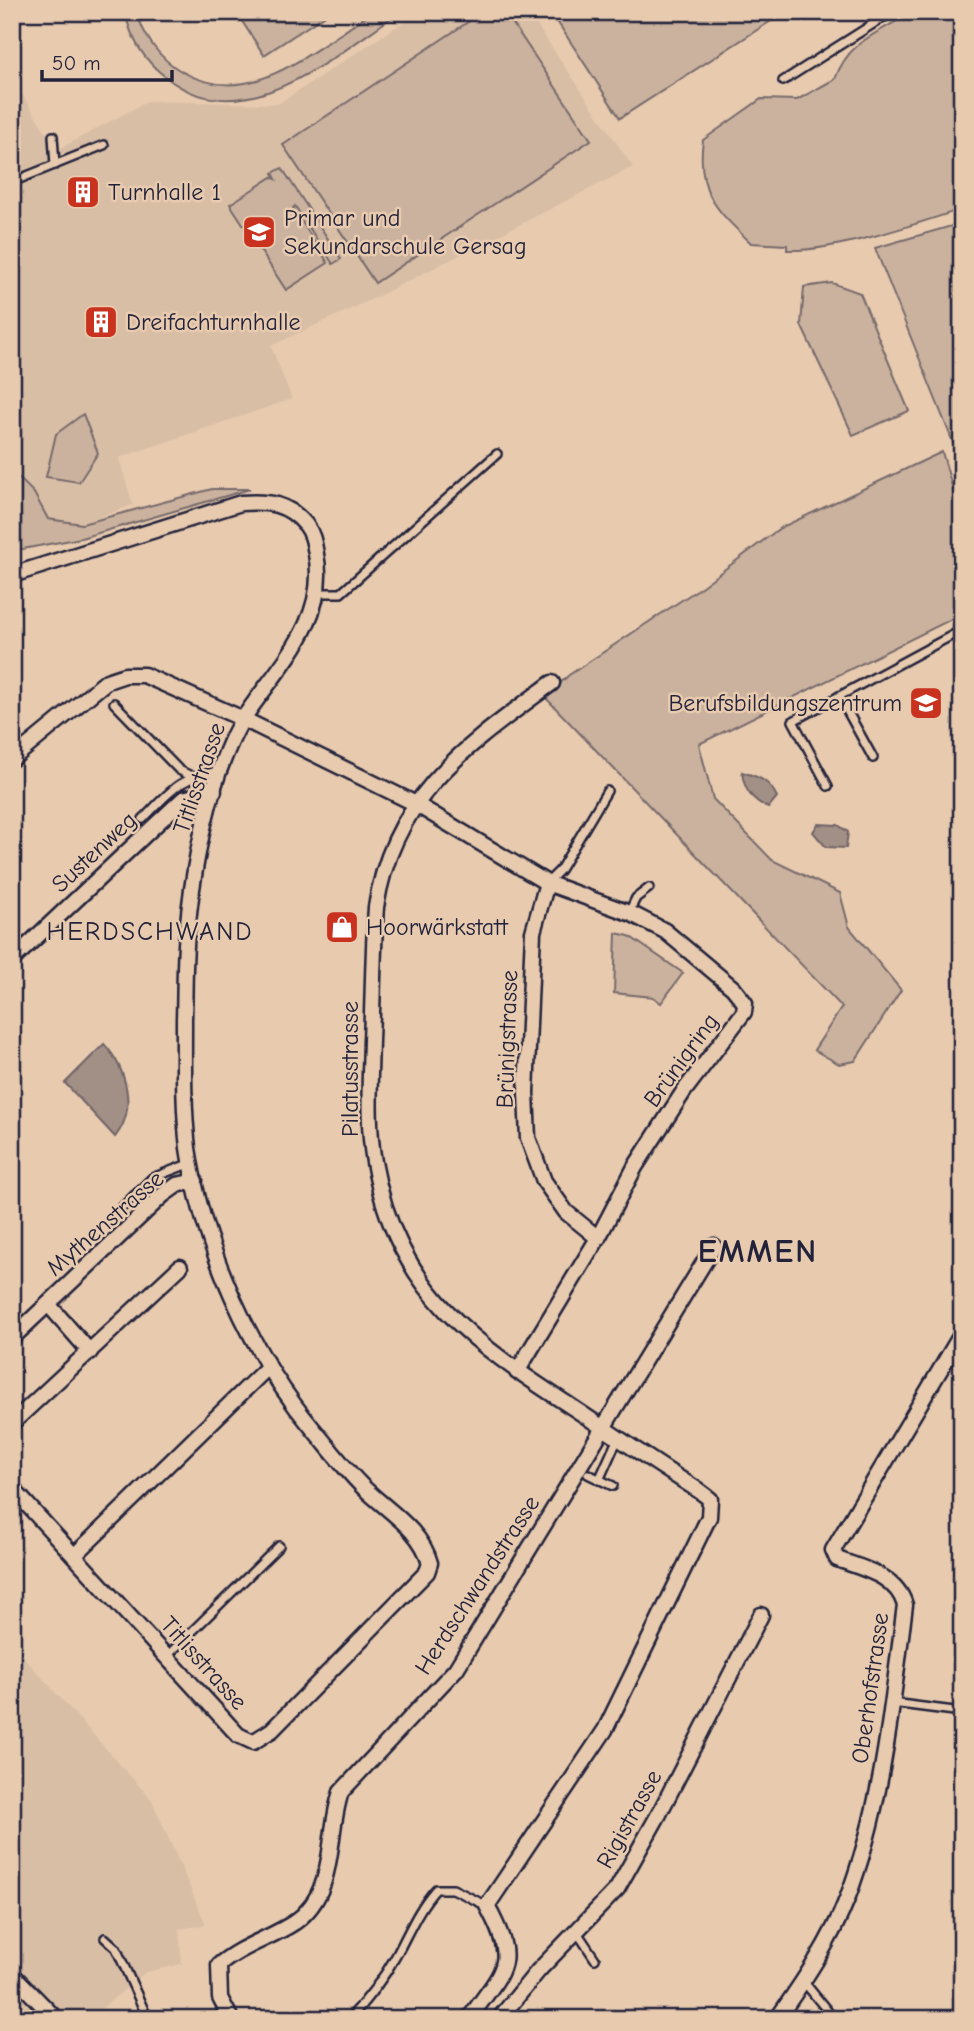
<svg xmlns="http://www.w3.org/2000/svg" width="974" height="2031" font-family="'Comic Neue',sans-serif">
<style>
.built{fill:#d9bea6}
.green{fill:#cbb29e;stroke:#766a6c;stroke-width:2}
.water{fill:#a28f85;stroke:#6f6367;stroke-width:2}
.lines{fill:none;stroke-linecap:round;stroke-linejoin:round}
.service-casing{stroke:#22223b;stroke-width:12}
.minor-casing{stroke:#22223b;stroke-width:19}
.service{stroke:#e8cbaf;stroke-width:7}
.minor{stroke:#e8cbaf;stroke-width:14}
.labels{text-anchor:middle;stroke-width:5;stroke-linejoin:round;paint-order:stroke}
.poi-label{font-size:24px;fill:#22223b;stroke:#e8cbaf;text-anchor:start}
.street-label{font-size:24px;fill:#22223b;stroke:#e8cbaf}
.neighbourhood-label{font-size:26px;letter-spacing:2px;fill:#22223b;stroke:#e8cbaf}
.district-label{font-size:32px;font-weight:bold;letter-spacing:2px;fill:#22223b;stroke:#e8cbaf}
</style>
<rect width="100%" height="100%" fill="#e8cbaf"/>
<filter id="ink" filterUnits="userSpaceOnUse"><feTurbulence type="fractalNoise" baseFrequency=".0143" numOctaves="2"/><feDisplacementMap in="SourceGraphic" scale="14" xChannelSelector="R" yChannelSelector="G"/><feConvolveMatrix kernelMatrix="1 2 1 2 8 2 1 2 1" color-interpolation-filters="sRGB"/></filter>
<g filter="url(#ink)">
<g class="built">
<path d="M419 12H528L633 167 379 296 271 346 292 399 119 458 133 505 82 524 48 519 34 493 12 471V78L57 150 148 101 278 104Z"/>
<path d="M12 1644 152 1800 205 1922V1925L179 1929 182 1964 146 1972 89 2019H12Z"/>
</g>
<g class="green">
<path d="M125 12H137C143 36 160 59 181 71 241 106 291 66 342 33 351 27 363 17 373 13 381 10 392 12 400 12 336 54 244 139 167 78 144 61 131 40 125 12Z"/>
<path d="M236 12H330L264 55Z"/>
<path d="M483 12H505L591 140 375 283 283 145Z"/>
<path d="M551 12H785L620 118Z"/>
<path d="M911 12H962V209C916 224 834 252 787 250V245L751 243C716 210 696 191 703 140L761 99 797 100 835 79C850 38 878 35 911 12Z"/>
<path d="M282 168 341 259 333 264 295 206 293 208 328 263 286 290 230 204 272 177 276 179 273 173Z"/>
<path d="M962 223V465L875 248Z"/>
<path d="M832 283 860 293 909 411 853 435 801 325 804 287Z"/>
<path d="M83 414 98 453 79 482 46 477 56 434Z"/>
<path d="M942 452 962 521V614L699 744 713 799 772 860 840 893 849 927 901 990 855 1061 839 1064 814 1050 842 1007 545 697 569 675 697 590 780 528Z"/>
<path d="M12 471 34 493 48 519 82 524 212 489H250L81 538 12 551Z"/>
<path d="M616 933 629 936 683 973 661 1003 653 997 614 993Z"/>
</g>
<g class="water">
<path d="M742 772C759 777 769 780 777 797L768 808C751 799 744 790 742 772Z"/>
<path d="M818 824 838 825 848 832 846 848 826 847 813 832Z"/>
<path d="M104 1044C126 1068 138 1109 115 1137L65 1083Z"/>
</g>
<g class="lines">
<g class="service-casing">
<g id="service">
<path d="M783 81 892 12"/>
<path d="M53 136 55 165"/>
<path d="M12 182 104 145"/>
<path d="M319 593H341L497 454"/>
<path d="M839 696 873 758"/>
<path d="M114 703 179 770 191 776"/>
<path d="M828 786 793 721 962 630"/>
<path d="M143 819C171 791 178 778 219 771"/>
<path d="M548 882 560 870 607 791"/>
<path d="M629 912 636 898 649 888"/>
<path d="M109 1220 152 1178 191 1163"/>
<path d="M588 1474 613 1486"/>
<path d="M599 1480 618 1438"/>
<path d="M167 1656 279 1546"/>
<path d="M892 1703 962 1712"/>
<path d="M577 1932 595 1959"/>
<path d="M105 1938 116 1948 148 2019"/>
<path d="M804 1982 834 2019"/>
<path d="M349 2019C367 2000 383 1979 396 1956 409 1932 418 1909 436 1889H453L487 1906"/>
</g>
</g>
<g class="minor-casing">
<g id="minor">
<path d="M12 575 241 503C268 501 288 503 306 525 313 534 314 543 316 554 329 619 279 666 245 716 234 731 226 753 219 771 201 824 192 878 187 933 184 962 185 991 184 1019 184 1062 183 1105 188 1148 202 1245 251 1355 314 1430 330 1449 345 1469 362 1486 386 1510 421 1529 430 1563L427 1572 272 1730 253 1742 238 1735 12 1488"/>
<path d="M12 759 107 681 125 675H144L243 719 414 803 547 883 533 932 526 1093 528 1138 544 1181 566 1212 598 1238 517 1372"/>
<path d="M547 883 632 914 665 931 733 988 745 1003 744 1012 684 1091 635 1167 598 1238"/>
<path d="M12 960 183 799 214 791"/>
<path d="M48 1304 90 1352"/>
<path d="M12 1338 163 1195 177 1185 195 1181"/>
<path d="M12 1423 180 1267"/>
<path d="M76 1554 267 1368"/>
<path d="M12 1974 56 2019"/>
<path d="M231 2019 220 1998 219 1965C241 1946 271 1938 295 1922 338 1891 326 1836 341 1792L456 1669 714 1246"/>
<path d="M469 2019C504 1968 519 1965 487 1906L605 1730 709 1517 710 1499 698 1490C658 1465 618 1438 578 1411 476 1345 397 1293 374 1162 367 1122 370 1081 371 1040 373 996 373 952 376 907 393 795 467 746 552 683"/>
<path d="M499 2019 538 1971 617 1889 659 1814 761 1615"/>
<path d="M777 2019C803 1982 831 1941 847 1899 883 1805 892 1704 905 1605 896 1575 864 1569 837 1559L833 1550 962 1333"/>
</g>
</g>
<use href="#service" class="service"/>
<use href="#minor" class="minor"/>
</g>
</g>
<defs>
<g id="building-square" transform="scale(1.75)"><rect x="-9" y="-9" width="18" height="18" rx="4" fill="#c8321e" stroke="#e8cbaf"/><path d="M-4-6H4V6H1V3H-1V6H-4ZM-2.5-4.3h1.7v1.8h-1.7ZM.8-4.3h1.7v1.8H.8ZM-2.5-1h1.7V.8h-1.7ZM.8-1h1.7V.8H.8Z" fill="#fff"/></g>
<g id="school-square" transform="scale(1.75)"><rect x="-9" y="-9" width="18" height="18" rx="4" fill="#c8321e" stroke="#e8cbaf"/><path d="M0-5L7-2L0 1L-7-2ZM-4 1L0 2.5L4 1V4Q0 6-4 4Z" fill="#fff"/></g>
<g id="shop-square" transform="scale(1.75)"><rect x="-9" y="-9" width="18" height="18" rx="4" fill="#c8321e" stroke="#e8cbaf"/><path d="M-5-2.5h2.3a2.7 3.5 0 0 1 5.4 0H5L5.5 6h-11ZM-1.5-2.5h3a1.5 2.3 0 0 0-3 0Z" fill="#fff"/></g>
</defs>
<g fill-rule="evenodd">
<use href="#building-square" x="83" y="192"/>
<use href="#school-square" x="259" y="232"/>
<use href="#building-square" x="101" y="322"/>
<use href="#school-square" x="926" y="703"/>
<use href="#shop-square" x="342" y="927"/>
</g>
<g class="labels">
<g class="poi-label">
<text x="108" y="200">Turnhalle 1</text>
<text x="284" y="226">Primar und<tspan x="284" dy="28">Sekundarschule Gersag</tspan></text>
<text x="126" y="330">Dreifachturnhalle</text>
<text x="902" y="711" text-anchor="end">Berufsbildungszentrum</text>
<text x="366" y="935">Hoorwärkstatt</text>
</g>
<g class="street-label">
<text transform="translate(199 778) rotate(-71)" y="8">Titlisstrasse</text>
<text transform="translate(94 852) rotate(-43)" y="8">Sustenweg</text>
<text transform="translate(507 1039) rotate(-88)" y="8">Brünigstrasse</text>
<text transform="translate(681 1060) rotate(-54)" y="8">Brünigring</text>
<text transform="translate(350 1069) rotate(-90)" y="8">Pilatusstrasse</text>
<text transform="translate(105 1223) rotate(-41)" y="8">Mythenstrasse</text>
<text transform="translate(477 1585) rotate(-57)" y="8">Herdschwandstrasse</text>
<text transform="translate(204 1663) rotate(48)" y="8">Titlisstrasse</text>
<text transform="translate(870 1688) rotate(-82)" y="8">Oberhofstrasse</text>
<text transform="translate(629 1819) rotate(-61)" y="8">Rigistrasse</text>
</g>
<g class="neighbourhood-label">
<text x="150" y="940">HERDSCHWAND</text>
</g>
<g class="district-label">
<text x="758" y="1262">EMMEN</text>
</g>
</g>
<rect width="974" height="2031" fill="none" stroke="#e8cbaf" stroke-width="42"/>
<rect x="21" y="21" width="932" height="1989" fill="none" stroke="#22223b" stroke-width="2.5" filter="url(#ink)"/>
<path d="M42 70v10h130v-10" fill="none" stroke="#22223b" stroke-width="3.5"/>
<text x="52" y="70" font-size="21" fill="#22223b" stroke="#e8cbaf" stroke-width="5" paint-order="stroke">50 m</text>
</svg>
